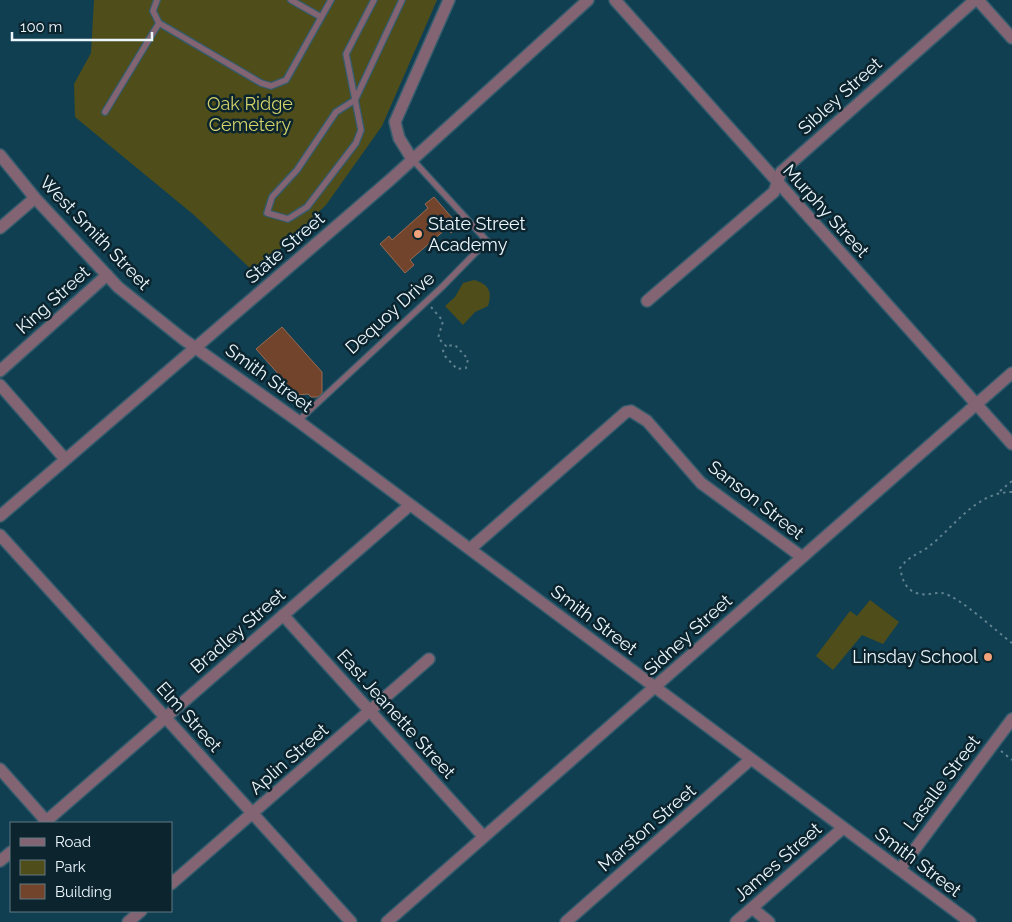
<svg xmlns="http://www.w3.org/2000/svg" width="1012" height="922" font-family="Raleway,sans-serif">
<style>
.green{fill:#4f4e1a}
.building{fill:#72442c;stroke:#9a6a51}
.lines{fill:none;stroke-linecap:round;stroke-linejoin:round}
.service-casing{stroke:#335c6d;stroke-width:8}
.minor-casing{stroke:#335c6d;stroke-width:14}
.path{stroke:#60828f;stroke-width:2;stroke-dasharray:2.5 4;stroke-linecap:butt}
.service{stroke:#826472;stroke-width:5.5}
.minor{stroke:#826472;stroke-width:11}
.poi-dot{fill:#f0a27a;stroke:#0b242e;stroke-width:2}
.labels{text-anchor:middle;stroke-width:5;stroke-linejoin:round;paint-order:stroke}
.street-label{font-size:18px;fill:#ecf7fd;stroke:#0b242e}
.park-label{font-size:18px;fill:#d3d16a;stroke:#0b242e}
.poi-label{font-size:18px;fill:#ecf7fd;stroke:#0b242e;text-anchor:start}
</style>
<rect width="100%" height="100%" fill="#103f51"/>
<g class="green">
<path d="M94 0H437L382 126 326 205 255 273 194 215 75 117 74 84 91 53Z"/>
<path d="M474 280C488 284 493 291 488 306L475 312 463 325 445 306 455 297 463 283Z"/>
<path d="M870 600 899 622 883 644 862 635 833 670 816 656 850 611 857 616Z"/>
</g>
<g class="building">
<path d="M434 197 459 226 451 233 447 228 410 260 414 265 405 273 380 244 389 236 392 240 428 208 425 204Z"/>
<path d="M282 327 322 372V393L318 397H311L308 394 297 395 256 349Z"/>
</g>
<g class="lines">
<g class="service-casing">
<g id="service">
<path d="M157 0 153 11 159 23 261 83 271 86 286 80 331 0"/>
<path d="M291 0 321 17"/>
<path d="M374 0 346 54 361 130 356 143 307 207 288 219 267 213 272 197 297 170 336 112 355 100 402 0"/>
<path d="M105 112 159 23"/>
<path d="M298 421 442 287 487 241 412 159"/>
</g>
</g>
<g class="minor-casing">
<g id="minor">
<path d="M615 0 1012 444"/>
<path d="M978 0 1012 38"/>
<path d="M0 155 35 198 118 287 183 339 298 421 970 922"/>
<path d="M412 159 399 138 395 122 449 0"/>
<path d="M0 228 35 198"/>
<path d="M647 301 774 192 781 172 975 0"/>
<path d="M0 371 107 275"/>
<path d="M0 385 65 459"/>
<path d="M0 516 390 180 588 0"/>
<path d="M0 535 351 922"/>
<path d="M470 549 626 412 631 411 647 421 701 483 802 557"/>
<path d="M283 615 483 836"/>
<path d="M0 769 48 823"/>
<path d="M44 823 410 505"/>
<path d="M0 861 11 852"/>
<path d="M900 869 1012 719"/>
<path d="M171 884 429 659"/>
<path d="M752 908 769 922"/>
<path d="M128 922 141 911"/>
<path d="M387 922 1012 373"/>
<path d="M566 922 751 759"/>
<path d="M736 922 843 828"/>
</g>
</g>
<g class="path">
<path d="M431 307 443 321 438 338 446 346 443 351 445 356 457 369 466 368 468 359 455 345 446 346"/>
<path d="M1000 491 1012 481"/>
<path d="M1012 492C975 492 954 528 927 548 916 555 908 557 900 568 902 577 904 586 912 591 925 598 932 592 942 593 959 596 997 632 1012 643"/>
<path d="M1001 751 1012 760"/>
</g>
<use href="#service" class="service"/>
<use href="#minor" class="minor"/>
</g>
<g class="poi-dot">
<circle cx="418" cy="234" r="5"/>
<circle cx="988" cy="657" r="5"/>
</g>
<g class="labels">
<g class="street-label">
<text transform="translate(840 96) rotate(-42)" y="6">Sibley Street</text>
<text transform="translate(826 211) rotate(48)" y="6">Murphy Street</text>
<text transform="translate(95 233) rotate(46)" y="6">West Smith Street</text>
<text transform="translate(285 248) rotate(-41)" y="6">State Street</text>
<text transform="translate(53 300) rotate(-42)" y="6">King Street</text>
<text transform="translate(390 313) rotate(-42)" y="6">Dequoy Drive</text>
<text transform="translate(269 378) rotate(36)" y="6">Smith Street</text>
<text transform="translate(756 500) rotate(38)" y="6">Sanson Street</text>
<text transform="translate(594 620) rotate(37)" y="6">Smith Street</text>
<text transform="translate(238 631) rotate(-41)" y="6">Bradley Street</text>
<text transform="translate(688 635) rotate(-42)" y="6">Sidney Street</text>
<text transform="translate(396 714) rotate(48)" y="6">East Jeanette Street</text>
<text transform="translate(189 717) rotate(48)" y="6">Elm Street</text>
<text transform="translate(289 759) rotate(-41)" y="6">Aplin Street</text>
<text transform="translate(942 783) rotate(-53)" y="6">Lasalle Street</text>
<text transform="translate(647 828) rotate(-41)" y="6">Marston Street</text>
<text transform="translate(778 862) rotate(-41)" y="6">James Street</text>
<text transform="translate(918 862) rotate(37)" y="6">Smith Street</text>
</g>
<g class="park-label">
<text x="250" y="110">Oak Ridge<tspan x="250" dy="21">Cemetery</tspan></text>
</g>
<g class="poi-label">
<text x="428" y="230">State Street<tspan x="428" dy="21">Academy</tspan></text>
<text x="978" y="663" text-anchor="end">Linsday School</text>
</g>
</g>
<rect x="10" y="822" width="162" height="90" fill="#0b242e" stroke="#657881"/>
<rect x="20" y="838" width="25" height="8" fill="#826472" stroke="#657881"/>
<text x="55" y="847" font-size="15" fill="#ecf7fd">Road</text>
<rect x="20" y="860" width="25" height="15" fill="#4f4e1a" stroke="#657881"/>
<text x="55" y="872" font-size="15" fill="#ecf7fd">Park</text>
<rect x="20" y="884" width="25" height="15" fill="#72442c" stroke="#657881"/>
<text x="55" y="897" font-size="15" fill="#ecf7fd">Building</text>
<path d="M12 32v8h140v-8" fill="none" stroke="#ecf7fd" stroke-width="2.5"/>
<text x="20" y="32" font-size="15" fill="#ecf7fd" stroke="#0b242e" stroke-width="4" paint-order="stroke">100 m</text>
</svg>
